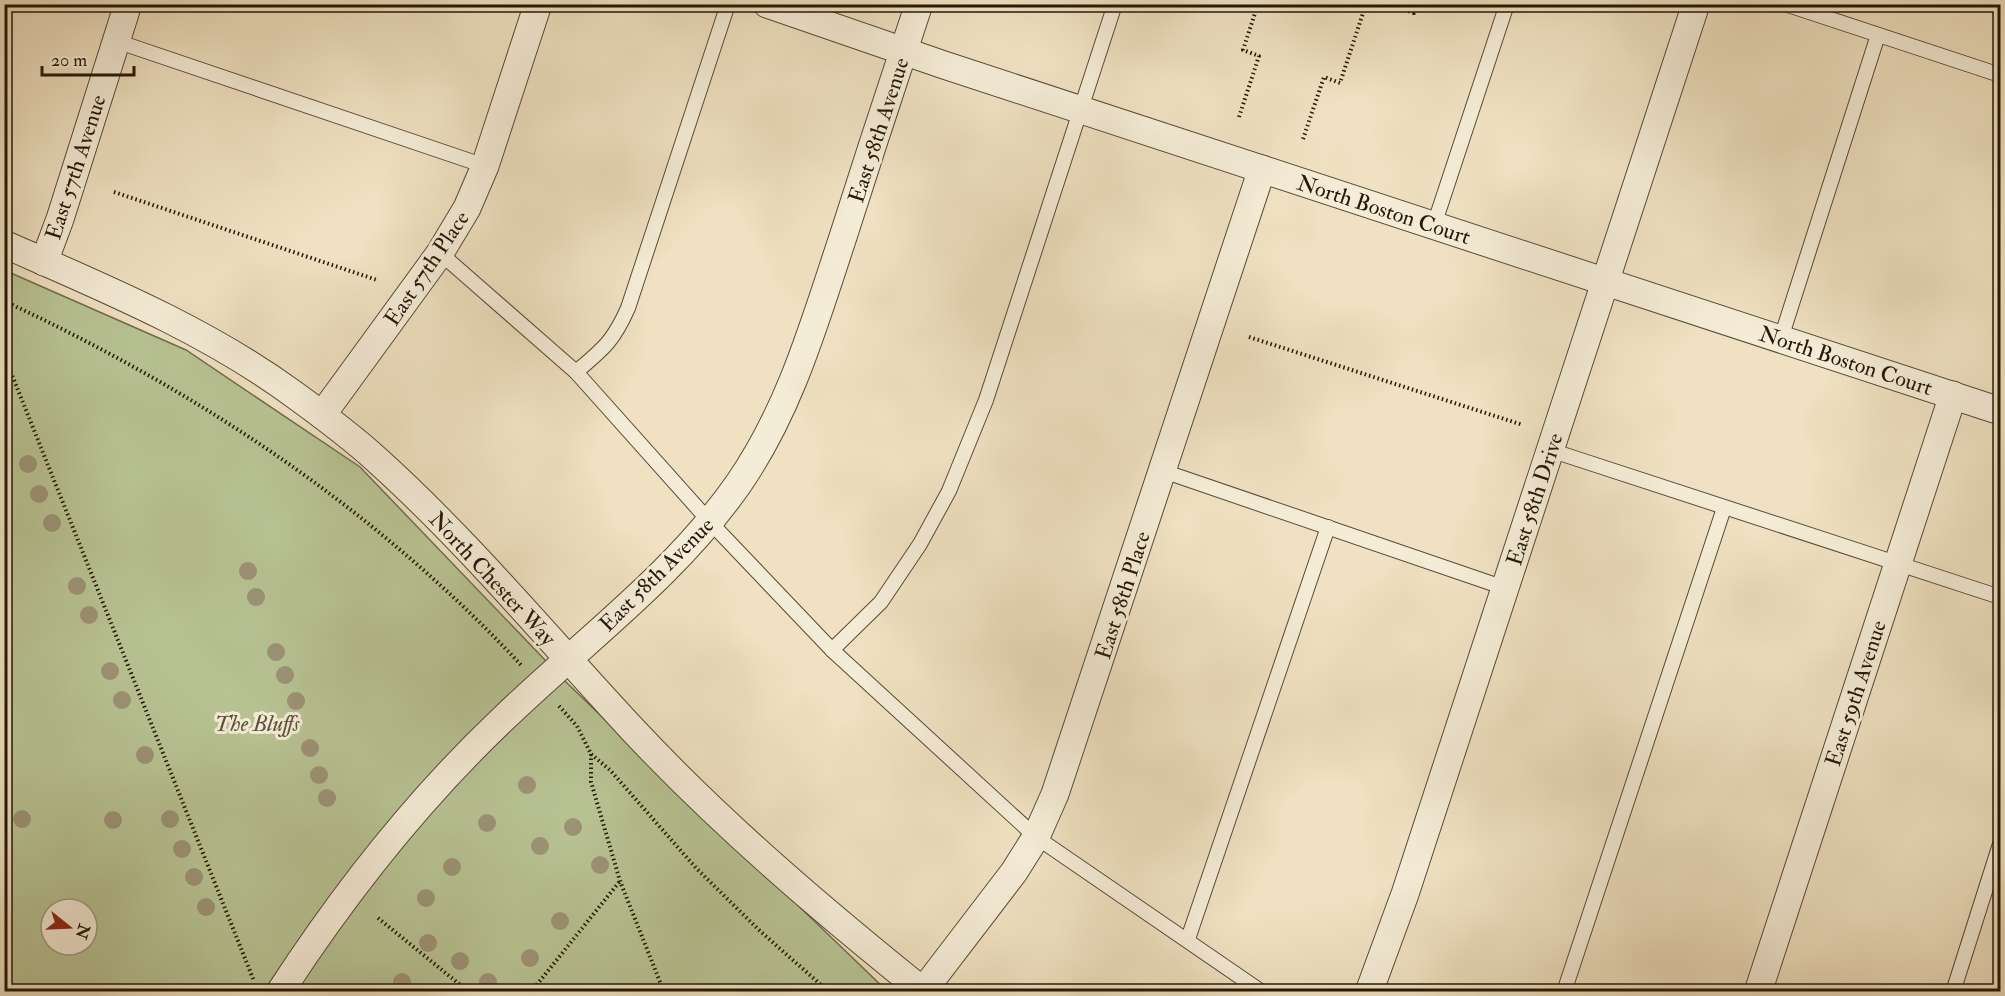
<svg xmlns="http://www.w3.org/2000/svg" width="2005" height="996" font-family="'IM FELL Double Pica',serif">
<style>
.green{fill:#b8c394;stroke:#6e6e4e;stroke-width:1.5;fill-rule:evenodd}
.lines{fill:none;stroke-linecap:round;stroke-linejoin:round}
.service-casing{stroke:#574a36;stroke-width:16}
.minor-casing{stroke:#574a36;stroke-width:29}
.path{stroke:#241807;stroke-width:4;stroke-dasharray:1.5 3;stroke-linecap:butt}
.service{stroke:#f5ecd7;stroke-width:14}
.minor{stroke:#f5ecd7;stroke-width:27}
.tree{fill:#9c9376}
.labels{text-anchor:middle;stroke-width:6;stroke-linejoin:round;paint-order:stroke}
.street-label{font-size:22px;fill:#241807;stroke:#f5ecd7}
.park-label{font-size:22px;font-style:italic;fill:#585438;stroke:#f5ecd7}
</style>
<rect width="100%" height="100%" fill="#efe1c1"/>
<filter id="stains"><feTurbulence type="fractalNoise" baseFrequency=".00333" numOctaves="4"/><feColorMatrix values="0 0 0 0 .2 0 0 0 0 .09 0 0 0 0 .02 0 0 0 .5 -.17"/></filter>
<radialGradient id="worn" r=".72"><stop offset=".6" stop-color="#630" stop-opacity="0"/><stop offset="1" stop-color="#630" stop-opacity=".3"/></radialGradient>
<path class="green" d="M4 270 186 350 360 467 568 684 887 991H5ZM51 909H87V945H51Z"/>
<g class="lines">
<g class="service-casing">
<g id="service">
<path d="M1785 4 2000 75"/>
<path d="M116 41 485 166"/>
<path d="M1434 225 1507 4"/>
<path d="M440 253 576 372 710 522 832 650 1036 837 1262 992"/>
<path d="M1781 338 1878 35"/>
<path d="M576 372C603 349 613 342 628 308L728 4"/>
<path d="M1550 450 2000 597"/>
<path d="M1163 471 1505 588"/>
<path d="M832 650 881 602 920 544 949 491 986 400 1115 4"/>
<path d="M1188 939 1328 527"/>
<path d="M1564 992 1724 508"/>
<path d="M1953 992 2000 844"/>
</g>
</g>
<g class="minor-casing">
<g id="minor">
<path d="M767 4 944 65 2000 411"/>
<path d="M4 244C104 288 204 329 292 393 321 414 351 436 377 460 469 543 549 640 633 730 722 825 822 910 924 992"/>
<path d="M44 262 60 219 128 4"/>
<path d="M322 415 440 253 467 208 485 166 538 4"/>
<path d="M923 991 1014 872 1036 837 1055 794 1262 169"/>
<path d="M280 992C345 892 418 799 505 717 584 641 676 574 739 483 790 409 814 324 842 240 867 161 893 83 919 4"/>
<path d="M1369 992 1405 894 1696 4"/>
<path d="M1758 992 1953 395"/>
</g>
</g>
<g class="path">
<path d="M1387 4 1414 13 1417 4"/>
<path d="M1239 117 1259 56 1243 50 1258 4"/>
<path d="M1303 139 1324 77 1340 83 1366 4"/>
<path d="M114 192 377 280"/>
<path d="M4 301C196 390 377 510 521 665"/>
<path d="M1249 337 1523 425"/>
<path d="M4 355 254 981"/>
<path d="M559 706 577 726 591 754 610 770 696 868 760 931 829 992"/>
<path d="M591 754V782L620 881 664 992"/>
<path d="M378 918 469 992"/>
<path d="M531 992 620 881"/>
</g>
<use href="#service" class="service"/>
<use href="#minor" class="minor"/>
</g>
<g class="tree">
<circle cx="28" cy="464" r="9"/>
<circle cx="39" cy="494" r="9"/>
<circle cx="52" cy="523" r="9"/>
<circle cx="248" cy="571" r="9"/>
<circle cx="77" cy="586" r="9"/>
<circle cx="256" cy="597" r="9"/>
<circle cx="89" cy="615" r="9"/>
<circle cx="276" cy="652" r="9"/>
<circle cx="110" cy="671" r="9"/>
<circle cx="285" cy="675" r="9"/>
<circle cx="122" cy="700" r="9"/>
<circle cx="296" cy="701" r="9"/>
<circle cx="310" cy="748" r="9"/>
<circle cx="145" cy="755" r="9"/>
<circle cx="319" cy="775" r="9"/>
<circle cx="527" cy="785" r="9"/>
<circle cx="327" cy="798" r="9"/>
<circle cx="22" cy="819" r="9"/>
<circle cx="170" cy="819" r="9"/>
<circle cx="113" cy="820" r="9"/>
<circle cx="487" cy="823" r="9"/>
<circle cx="573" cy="827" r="9"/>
<circle cx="540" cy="846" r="9"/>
<circle cx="182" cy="849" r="9"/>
<circle cx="600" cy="865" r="9"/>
<circle cx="452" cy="867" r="9"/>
<circle cx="194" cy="877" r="9"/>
<circle cx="426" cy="898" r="9"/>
<circle cx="206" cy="907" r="9"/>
<circle cx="560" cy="921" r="9"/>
<circle cx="428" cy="943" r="9"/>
<circle cx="530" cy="958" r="9"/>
<circle cx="460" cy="961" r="9"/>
<circle cx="402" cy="982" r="9"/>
<circle cx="488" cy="982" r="9"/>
</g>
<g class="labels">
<g class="street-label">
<text transform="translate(878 130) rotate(-72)" y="8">East 58th Avenue</text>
<text transform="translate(75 167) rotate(-72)" y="8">East 57th Avenue</text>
<text transform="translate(1384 209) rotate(18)" y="8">North Boston Court</text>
<text transform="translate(426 268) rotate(-56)" y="8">East 57th Place</text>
<text transform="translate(1846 360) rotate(18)" y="8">North Boston Court</text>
<text transform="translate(1534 499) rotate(-72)" y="8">East 58th Drive</text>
<text transform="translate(656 574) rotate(-45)" y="8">East 58th Avenue</text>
<text transform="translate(493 578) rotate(47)" y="8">North Chester Way</text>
<text transform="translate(1122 595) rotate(-72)" y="8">East 58th Place</text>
<text transform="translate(1855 693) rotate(-72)" y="8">East 59th Avenue</text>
</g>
<g class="park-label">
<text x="257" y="731">The Bluffs</text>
</g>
</g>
<rect width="2005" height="996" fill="none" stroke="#efe1c1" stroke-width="24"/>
<rect x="6" y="6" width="1993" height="984" fill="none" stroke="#241807" stroke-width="3"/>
<rect x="12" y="12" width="1981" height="972" fill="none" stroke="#241807" stroke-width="1.5"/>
<g transform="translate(69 927) rotate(108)"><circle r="28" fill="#f5ecd7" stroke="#a19784" stroke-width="1.5"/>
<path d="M0-4.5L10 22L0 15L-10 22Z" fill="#8f2418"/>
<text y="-9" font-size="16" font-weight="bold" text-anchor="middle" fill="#241807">N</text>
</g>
<path d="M42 66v9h92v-9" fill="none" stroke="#241807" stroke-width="3"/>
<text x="51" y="66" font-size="18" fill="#241807" stroke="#f5ecd7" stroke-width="4.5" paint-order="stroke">20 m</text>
<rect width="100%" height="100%" filter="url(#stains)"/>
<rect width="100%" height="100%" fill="url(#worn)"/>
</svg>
